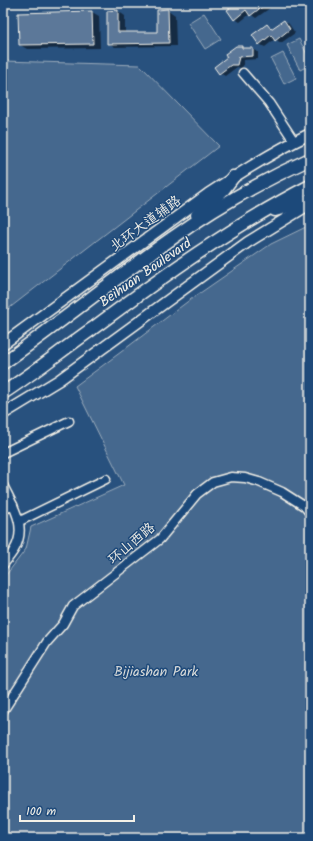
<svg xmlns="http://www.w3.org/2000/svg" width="313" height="841" font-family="Kalam,'LXGW WenKai TC',sans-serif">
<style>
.green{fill:#45688e;stroke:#9cacbb}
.shadow{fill:#0007}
.building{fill:#5b7899;stroke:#f4f1e8}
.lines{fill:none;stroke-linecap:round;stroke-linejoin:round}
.minor-casing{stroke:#f4f1e8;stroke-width:11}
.major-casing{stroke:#f4f1e8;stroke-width:13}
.highway-casing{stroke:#f4f1e8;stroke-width:15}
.minor{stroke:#1f4a7a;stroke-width:8}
.major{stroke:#1f4a7a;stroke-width:10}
.highway{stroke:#1f4a7a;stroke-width:12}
.labels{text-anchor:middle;stroke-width:3;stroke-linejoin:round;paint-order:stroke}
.street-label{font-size:14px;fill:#f4f1e8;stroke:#1f4a7a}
.park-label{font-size:14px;fill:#dadcda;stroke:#1f4a7a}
</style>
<rect width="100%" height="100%" fill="#28517e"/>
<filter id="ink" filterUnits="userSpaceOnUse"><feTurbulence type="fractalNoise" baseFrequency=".025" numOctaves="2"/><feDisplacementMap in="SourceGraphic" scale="8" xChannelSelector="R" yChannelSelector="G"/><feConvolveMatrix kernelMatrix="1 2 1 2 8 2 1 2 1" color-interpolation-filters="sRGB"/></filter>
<g filter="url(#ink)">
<g class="green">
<path d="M204 13 221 39 205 49 188 23Z"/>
<path d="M299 39 310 60V65L300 70 287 45Z"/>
<path d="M283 53 296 78 284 84 271 59Z"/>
<path d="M3 61 140 65 219 146 3 313Z"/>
<path d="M310 225V838H3V579L26 549 31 527 124 485 75 386 121 352 187 302 271 244Z"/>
</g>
<g class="shadow">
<path d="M239 3H267L270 8 256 18 250 14 240 22 235 19Z"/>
<path d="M168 10 175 15 176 46 115 47 108 43 118 11 125 16V33H158Z"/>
<path d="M92 12 99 16 100 48 27 49 20 45 19 14Z"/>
<path d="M284 21 289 24 295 33 281 43 275 39 265 47 259 44 267 25 273 29Z"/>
<path d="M242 47 246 49H252L258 52V59L244 60 243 66 241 68 237 67 225 76 220 73Z"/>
</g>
<g class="building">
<path d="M237 3H267L250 16 246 10 234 20 227 10Z"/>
<path d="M168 9 169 43 107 44V11L118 10V32H157V10Z"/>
<path d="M92 11 93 44 19 45 18 13Z"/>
<path d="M284 20 290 29 275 41 271 35 259 45 252 35 267 24 271 29Z"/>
<path d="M236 46H242V48H253V56L239 57 237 65H231L219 74 214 67 227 57 225 54Z"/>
</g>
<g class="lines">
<g class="minor-casing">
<g id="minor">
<path d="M305 3 310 8"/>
<path d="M243 73 269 103 294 141"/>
<path d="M3 453 69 421"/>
<path d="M3 485C13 506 28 527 14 550 11 555 7 560 3 565"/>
<path d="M3 510 13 505"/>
<path d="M20 521 106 479"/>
<path d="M3 711 47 642 63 624 73 606 160 539 197 494 213 482 231 477 245 478 259 482 282 492 304 506 310 513"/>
</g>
</g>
<g class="major-casing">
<g id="major">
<path d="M3 344 208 194C241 172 274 151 310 134"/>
<path d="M3 414 59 380 248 242 310 204"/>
</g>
</g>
<g class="highway-casing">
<g id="highway">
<path d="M275 210 310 200"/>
<path d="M197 215 224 189 233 177"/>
<path d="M3 363C60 323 114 279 171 239 214 208 262 181 310 159"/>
<path d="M3 393C34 373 62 350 92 329 162 277 232 226 310 186"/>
</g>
</g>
<use href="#minor" class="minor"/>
<use href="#major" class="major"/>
<use href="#highway" class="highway"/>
</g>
</g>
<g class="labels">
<g class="street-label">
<text transform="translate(145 223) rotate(-36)" y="5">北环大道辅路</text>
<text transform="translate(145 272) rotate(-35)" y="5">Beihuan Boulevard</text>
<text transform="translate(131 543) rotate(-40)" y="5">环山西路</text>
</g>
<g class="park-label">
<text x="156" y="676">Bijiashan Park</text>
</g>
</g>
<rect width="313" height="841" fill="none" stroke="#1f4a7a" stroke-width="16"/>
<rect x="8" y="8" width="297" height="825" fill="none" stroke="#f4f1e8" stroke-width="1.5" filter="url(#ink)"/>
<path d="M20 815v6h114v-6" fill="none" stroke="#f4f1e8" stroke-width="2"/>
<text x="26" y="815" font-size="12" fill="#f4f1e8" stroke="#1f4a7a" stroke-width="3" paint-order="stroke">100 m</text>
</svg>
